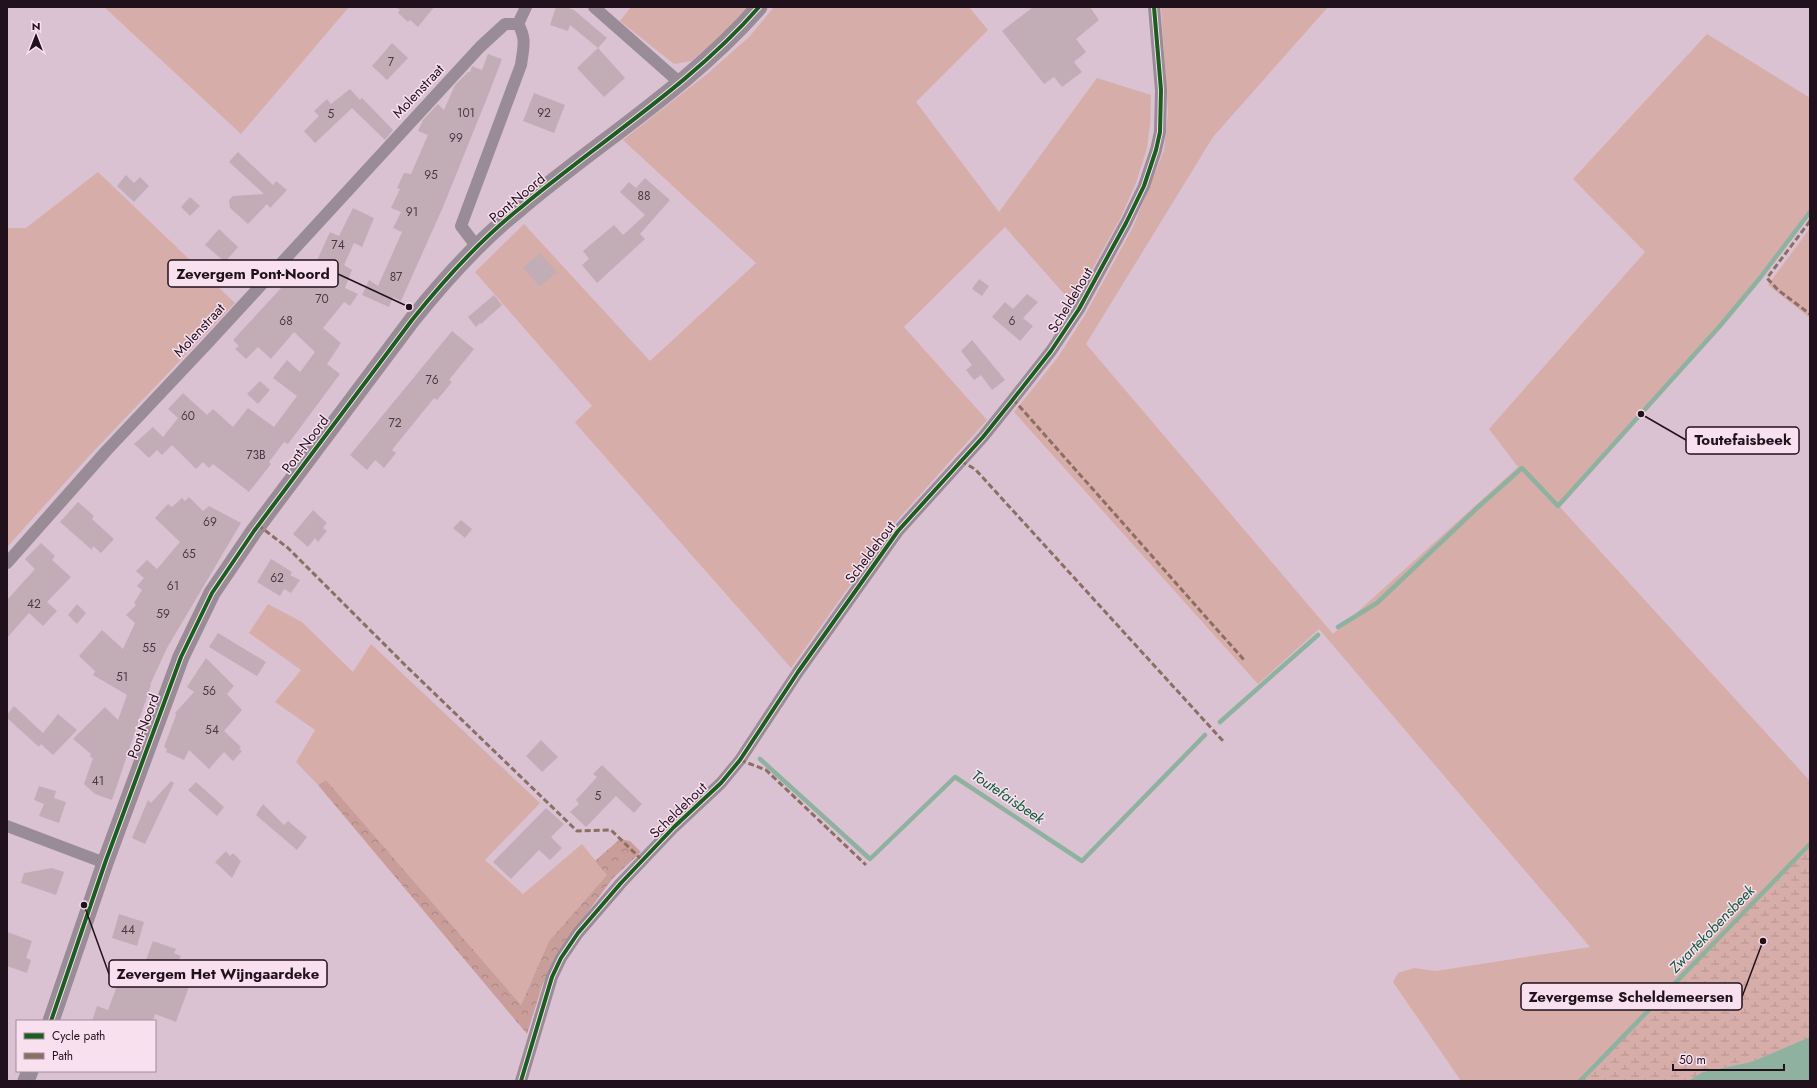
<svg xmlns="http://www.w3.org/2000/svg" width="1817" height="1088" font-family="Jost,sans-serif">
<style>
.green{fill:#d7ada9}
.forest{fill:url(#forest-crowns)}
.wetland{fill:url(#wetland-marsh)}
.water{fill:#8eb29f}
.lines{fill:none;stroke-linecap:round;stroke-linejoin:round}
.stream{stroke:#8eb29f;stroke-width:4.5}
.building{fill:#c2adb7}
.street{stroke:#998c96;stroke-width:12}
.secondary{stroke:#9a8c96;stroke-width:17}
.quiet{stroke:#8d6e63;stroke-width:3;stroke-dasharray:6 3;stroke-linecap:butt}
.cycleway-casing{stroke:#f8e0ef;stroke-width:6}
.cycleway{stroke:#1b5e20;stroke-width:4}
.labels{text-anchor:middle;stroke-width:3;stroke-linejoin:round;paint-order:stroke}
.number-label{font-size:12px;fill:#493844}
.street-label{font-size:14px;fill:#21111d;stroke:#f8e0ef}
.water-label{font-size:15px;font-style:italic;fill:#115b3a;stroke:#f8e0ef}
.leader{fill:none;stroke:#21111d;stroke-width:1.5}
.callout-dot{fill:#21111d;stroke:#f8e0ef;stroke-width:1.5}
.callout{fill:#f8e0ef;stroke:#21111d;stroke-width:1.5}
.callout-label{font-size:15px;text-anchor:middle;font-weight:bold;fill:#21111d}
</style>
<defs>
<pattern id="forest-crowns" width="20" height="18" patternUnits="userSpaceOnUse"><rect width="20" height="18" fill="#c99d99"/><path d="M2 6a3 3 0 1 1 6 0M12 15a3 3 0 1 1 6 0" fill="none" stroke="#ac8683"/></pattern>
<pattern id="wetland-marsh" width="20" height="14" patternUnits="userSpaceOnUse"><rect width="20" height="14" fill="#d7ada9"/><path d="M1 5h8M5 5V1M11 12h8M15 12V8" fill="none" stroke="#b89491"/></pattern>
</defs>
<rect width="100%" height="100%" fill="#dac2d2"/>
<g class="green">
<path d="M104 7H349L241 134Z"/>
<path d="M631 7H748L715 43 691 61 674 64 620 21Z"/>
<path d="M774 7H969L988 30 916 102 999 212 1097 78 1151 95 1150 125 1147 148 1136 183 1120 219 1073 304 1005 227 904 327 987 420 893 525 791 668 577 425 575 422 592 406 475 272 524 224 650 361 756 263 623 140 707 74 749 37Z"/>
<path d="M1161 7H1328L1213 137 1086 344 1333 634 1518 467 1489 429 1645 252 1573 179 1707 34 1810 98V212L1760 278 1720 326 1559 506 1810 781V1037L1703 1072 1688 1081H1461L1393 982 1398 973 1414 968 1436 971 1590 947 1319 629 1258 684 1014 412 1058 357 1085 315 1133 227 1157 168 1164 150 1168 113Z"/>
<path d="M98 172 235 303 89 456 7 547V228H26Z"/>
<path d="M1810 228V318L1768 285Z"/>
<path d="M268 604 302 622 353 672 371 644 540 803 485 860 523 894 582 844 607 875 549 941 521 1005 326 780 318 785 296 762 315 730 275 702 301 670 249 633Z"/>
</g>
<path class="forest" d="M326 780 521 1005 549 941 607 875 595 861 620 839 630 841 641 852 613 878 558 952 542 986 527 1034 318 785Z"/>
<path class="wetland" d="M1810 844V1037L1751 1062 1703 1072 1688 1081H1580Z"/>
<path class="water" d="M1810 1037V1081H1688L1703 1072 1751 1062Z"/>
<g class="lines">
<g class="stream">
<path d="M1338 627 1377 603 1476 509 1522 468 1558 506 1720 326 1760 278 1810 212"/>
<path d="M1220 722 1318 635"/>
<path d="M760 759 870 859 955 777 1082 861 1205 735"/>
<path d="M1580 1081 1810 844"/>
</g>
</g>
<g class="building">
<path d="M396 7H434L418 27 410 20 408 22 398 13 400 10Z"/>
<path d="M556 7H566L574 10 607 38 598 48 570 25 568 31 550 25Z"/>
<path d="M1033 7H1090L1099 20 1076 39 1086 52 1074 62 1082 72 1062 87 1054 77 1044 84 1002 31Z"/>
<path d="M392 43 408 58 387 80 372 66Z"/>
<path d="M598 48 625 78 604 97 577 68Z"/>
<path d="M488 54 502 59 491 88 443 207 401 301 393 297 389 307 362 295 369 280 378 286 402 232 393 228 401 212 391 208 400 189 397 188 404 173 411 174 428 135 418 131 423 120 438 104 444 110 455 85 468 72H470L472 66 482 70Z"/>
<path d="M350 89 360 100 362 98 393 130 385 140 352 108 315 143 304 131 319 116 314 111 327 99 331 104Z"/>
<path d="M534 93 565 105 554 133 523 121Z"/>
<path d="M238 152 273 185 276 181 287 190 270 208 267 204 248 224 230 208 229 200 233 196 264 194 229 162Z"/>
<path d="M126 175 134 183 140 177 149 186 134 202 117 186Z"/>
<path d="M645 178 670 200 640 234 645 239 597 283 582 265 589 259 583 251 614 225 623 235 645 215 620 192 629 182 636 188Z"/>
<path d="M190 197 200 206 190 216 181 207Z"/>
<path d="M353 208 374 218 362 247 354 243 344 265 352 270 345 288 358 294 350 306 344 302 323 328 341 343 327 364 340 374 288 444 284 442 269 462 271 464 249 492 213 464 209 468 203 462 196 469 172 445 162 455 157 450 149 458 134 444 153 427 163 437 178 418 168 409 183 393 207 415 213 409 233 427 248 408 274 427 297 396 273 378 287 360 300 372 315 352 294 332 271 359 258 347 246 359 235 349 239 346 233 340 307 260 314 267 330 232 339 236Z"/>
<path d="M219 229 238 247 225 262 205 245Z"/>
<path d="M540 253 557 272 540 287 523 268Z"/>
<path d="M979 279 989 286 982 296 972 289Z"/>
<path d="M1027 294 1038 302 1023 318 1033 326 1020 341 992 317 1005 302 1013 309Z"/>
<path d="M494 295 502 305 481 324 480 323 476 327 468 317Z"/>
<path d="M452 331 474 349 449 380 452 382 437 400 434 398 392 450 396 453 384 468 375 460 367 470 350 455Z"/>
<path d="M972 340 1005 380 992 390 981 375 974 380 966 370 972 365 961 351Z"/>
<path d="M260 381 270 390 258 404 247 394Z"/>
<path d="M189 497 203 511 209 506 241 523 167 648 150 685H151L112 800 95 794 84 784 93 758 90 757 91 754 73 739 105 707 118 720 127 695 93 675 95 671 79 656 102 630 123 649 135 623 126 615 136 605 134 603 142 590 137 586 144 578 136 571 147 560 157 569 180 542 155 518 168 504 172 507 182 498 185 501Z"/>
<path d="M78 502 94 516 92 519 114 539 101 553 93 546 92 550 60 522Z"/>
<path d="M313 510 327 523 323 528 327 531 318 542 315 538 308 547 293 534Z"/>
<path d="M461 520 472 529 465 538 453 528Z"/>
<path d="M41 543 55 556 52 560 71 577 47 602 57 611 43 626 29 613 7 638V600L35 569 25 559Z"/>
<path d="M271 559 292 572 290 575 300 580 291 593 284 589 280 596 257 582Z"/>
<path d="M77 604 86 613 77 624 68 615Z"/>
<path d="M218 633 266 662 257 676 209 647Z"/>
<path d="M206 658 234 686 227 694 242 710 224 731 241 747 239 749 242 751 233 761 224 752 209 769 189 750 184 760 166 752 167 749 164 747 176 715 175 713 194 692 187 687Z"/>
<path d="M14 706 43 733 58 714 77 730 53 755 41 744 39 747 7 718V715Z"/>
<path d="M541 740 558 757 542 772 526 756Z"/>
<path d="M602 765 642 804 634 813 616 796 586 827 570 812 579 804 576 800 597 777 593 774Z"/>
<path d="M171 781 174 783 145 844 132 838 148 800 151 803Z"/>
<path d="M196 782 224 807 217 816 188 790Z"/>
<path d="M39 786 56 791 54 798 66 802 59 823 39 816 44 804 34 800Z"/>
<path d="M263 804 284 825 288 821 307 837 297 850 256 815Z"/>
<path d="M546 808 564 824 551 837 562 848 550 860 539 850 511 879 493 862Z"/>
<path d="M226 851 230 856 233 853 241 861 232 878 215 862Z"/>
<path d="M52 868 64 872 56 895 21 883 24 873Z"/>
<path d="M119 914 144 922 137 946 112 938Z"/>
<path d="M7 932 32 941 26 958 31 960 27 973 7 966Z"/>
<path d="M153 941 176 949 174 953 181 956 179 960 184 962 179 977 183 979 182 981 190 984 176 1022 155 1014 153 1021H92L97 1006 108 1010 123 970 140 976Z"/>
</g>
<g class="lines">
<g class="street">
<path d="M594 7 679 82"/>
<path d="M518 24 526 7"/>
<path d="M477 247 461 226 521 65C523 49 527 39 518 24"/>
<path d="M7 563 107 450 206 345 480 47 505 24H518"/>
<path d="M7 826 105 863"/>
<path d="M521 1081 552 977 561 958 578 933 621 883 674 827 721 783 740 760 798 672 898 531 983 437 1011 402 1051 351 1079 309 1126 223 1144 186 1156 150 1160 132 1161 90 1154 7"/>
</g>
<g class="secondary">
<path d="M51 1021 105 863 181 657 212 593 254 531 412 320C444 280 479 241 519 209 598 142 690 86 759 7"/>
<path d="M26 1081 30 1071"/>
</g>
<g class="quiet">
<path d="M1810 221 1767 278 1778 290 1810 314"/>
<path d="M1013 399 1244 660"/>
<path d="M961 461 975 469 1223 741"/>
<path d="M258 525 288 548 405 665 577 831 611 830 642 860"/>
<path d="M740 760 766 770 866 865"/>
</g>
<g class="cycleway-casing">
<g id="cycleway">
<path d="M51 1021 105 863 181 657 212 593 254 531 412 320C444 280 479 241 519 209 598 142 690 86 759 7"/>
<path d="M521 1081 552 977 561 958 578 933 621 883 674 827 721 783 740 760 798 672 898 531 983 437 1011 402 1051 351 1079 309 1126 223 1144 186 1156 150 1160 132 1161 90 1154 7"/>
</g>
</g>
<use href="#cycleway" class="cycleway"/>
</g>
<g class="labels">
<g class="number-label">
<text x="391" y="66">7</text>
<text x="466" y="117">101</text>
<text x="544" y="117">92</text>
<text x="331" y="118">5</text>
<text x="456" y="142">99</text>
<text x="431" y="179">95</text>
<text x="644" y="200">88</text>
<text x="412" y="216">91</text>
<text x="338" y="249">74</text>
<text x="396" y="281">87</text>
<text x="322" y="303">70</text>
<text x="286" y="325">68</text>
<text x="1012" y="325">6</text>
<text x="432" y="384">76</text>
<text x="188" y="420">60</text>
<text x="395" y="427">72</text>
<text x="256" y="459">73B</text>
<text x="210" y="526">69</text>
<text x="189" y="558">65</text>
<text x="277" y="582">62</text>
<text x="173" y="590">61</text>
<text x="34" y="608">42</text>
<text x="163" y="618">59</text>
<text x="149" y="652">55</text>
<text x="122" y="681">51</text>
<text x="209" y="695">56</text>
<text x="212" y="734">54</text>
<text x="98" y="785">41</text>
<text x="598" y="800">5</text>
<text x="128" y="934">44</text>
</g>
<g class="street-label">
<text transform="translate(418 91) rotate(-47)" y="5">Molenstraat</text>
<text transform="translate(517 198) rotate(-40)" y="5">Pont-Noord</text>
<text transform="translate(1070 300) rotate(-59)" y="5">Scheldehout</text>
<text transform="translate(199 330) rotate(-47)" y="5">Molenstraat</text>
<text transform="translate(305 444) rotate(-53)" y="5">Pont-Noord</text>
<text transform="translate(870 552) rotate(-53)" y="5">Scheldehout</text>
<text transform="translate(143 726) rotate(-70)" y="5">Pont-Noord</text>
<text transform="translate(678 810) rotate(-44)" y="5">Scheldehout</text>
</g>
<g class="water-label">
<text transform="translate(1008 797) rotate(34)" y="5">Toutefaisbeek</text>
<text transform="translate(1712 929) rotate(-46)" y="5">Zwartekobensbeek</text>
</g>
</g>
<path class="leader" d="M409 307L338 274M1641 414L1686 440M84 905L109 974M1763 941L1742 997"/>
<g class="callout-dot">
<circle cx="409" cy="307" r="4"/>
<circle cx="1641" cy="414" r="4"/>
<circle cx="84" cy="905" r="4"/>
<circle cx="1763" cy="941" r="4"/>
</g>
<g class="callout">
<rect x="168" y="260" width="170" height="27" rx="4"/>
<rect x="1686" y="427" width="113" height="27" rx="4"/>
<rect x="109" y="960" width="218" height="27" rx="4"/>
<rect x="1521" y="983" width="221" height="27" rx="4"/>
</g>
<g class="callout-label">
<text x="253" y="279">Zevergem Pont-Noord</text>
<text x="1743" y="445">Toutefaisbeek</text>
<text x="218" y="979">Zevergem Het Wijngaardeke</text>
<text x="1631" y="1002">Zevergemse Scheldemeersen</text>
</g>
<rect width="1817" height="1088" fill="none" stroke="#21111d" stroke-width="16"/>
<rect x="16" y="1020" width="140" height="52" fill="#f8e0ef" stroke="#a28d9b"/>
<rect x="24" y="1033" width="20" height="6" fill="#1b5e20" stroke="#a28d9b"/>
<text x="52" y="1040" font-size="12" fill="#21111d">Cycle path</text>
<rect x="24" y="1053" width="20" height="6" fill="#8d6e63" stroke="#a28d9b"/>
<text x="52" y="1060" font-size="12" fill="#21111d">Path</text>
<g transform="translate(36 36)" stroke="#f8e0ef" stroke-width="3" paint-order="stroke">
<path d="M0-3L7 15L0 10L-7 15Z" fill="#21111d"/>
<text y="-6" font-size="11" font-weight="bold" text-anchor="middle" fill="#21111d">N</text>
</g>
<path d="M1673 1064v6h111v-6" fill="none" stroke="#21111d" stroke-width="2"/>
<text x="1679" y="1064" font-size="12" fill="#21111d" stroke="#f8e0ef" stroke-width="3" paint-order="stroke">50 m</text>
</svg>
